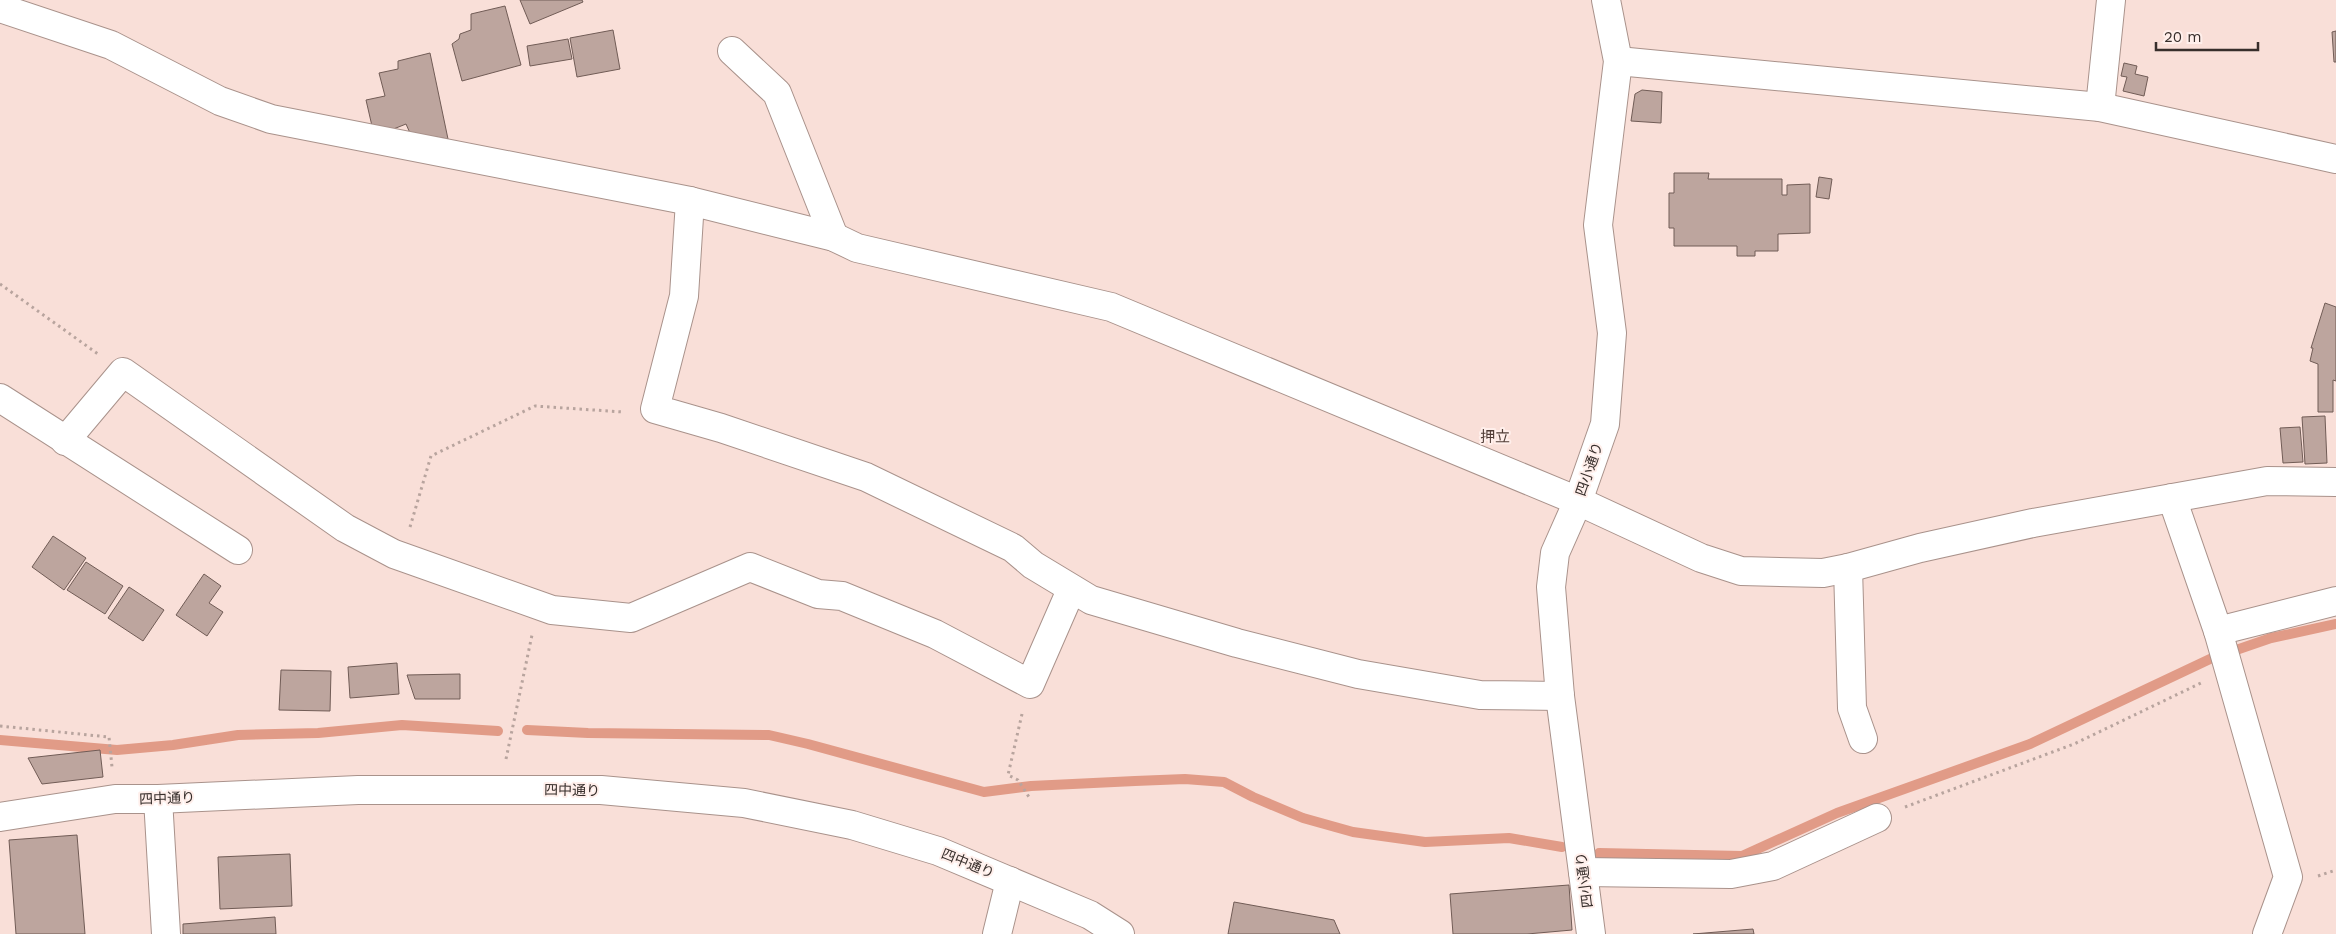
<svg xmlns="http://www.w3.org/2000/svg" width="2336" height="934" font-family="'Work Sans','Noto Sans JP',sans-serif">
<style>
.lines{fill:none;stroke-linecap:round;stroke-linejoin:round}
.stream{stroke:#e19b87;stroke-width:10}
.building{fill:#bda59e;stroke:#715c56}
.minor-casing{stroke:#a9928b;stroke-width:30}
.path{stroke:#b8a49e;stroke-width:3;stroke-dasharray:2.5 4;stroke-linecap:butt}
.minor{stroke:#fff;stroke-width:28}
.labels{text-anchor:middle;stroke-width:4;stroke-linejoin:round;paint-order:stroke}
.street-label{font-size:14px;fill:#372e2b;stroke:#ffefeb}
.neighbourhood-label{font-size:15px;fill:#503c36;stroke:#ffefeb}
</style>
<rect width="100%" height="100%" fill="#f9dfd8"/>
<g class="lines">
<g class="stream">
<path d="M527 730 588 733 769 735 808 744 984 792 1031 786 1135 781 1185 779 1224 782 1253 797 1303 818 1353 832 1425 842 1509 838 1562 847"/>
<path d="M0 740 117 750 173 745 238 735 318 733 402 725 498 731"/>
<path d="M1599 853 1742 856 1837 813 2030 744 2210 659 2271 638 2336 624"/>
</g>
</g>
<g class="building">
<path d="M520 0H582L583 2 530 24Z"/>
<path d="M505 6 521 65 462 81 452 44 459 39 460 34 471 30V14Z"/>
<path d="M613 30 620 69 577 77 570 38Z"/>
<path d="M2336 31V62H2334L2332 32Z"/>
<path d="M568 39 572 59 530 66 527 46Z"/>
<path d="M430 53 448 139 410 133 406 124 391 130 372 126 366 100 385 96 379 73 398 69V61Z"/>
<path d="M2124 63 2137 66 2135 74 2148 77 2144 96 2123 91 2127 77 2121 76Z"/>
<path d="M1642 90 1662 92 1661 123 1631 121 1635 94Z"/>
<path d="M1674 173H1709L1708 179H1782V195H1787V185L1810 184V233L1778 234V251H1755V256H1737V246H1674V228H1669V193H1674Z"/>
<path d="M1819 177 1832 179 1829 199 1816 197Z"/>
<path d="M2325 303 2336 307V381L2333 380V412H2318V364L2310 361 2313 348H2311Z"/>
<path d="M2325 416 2327 463 2305 464 2302 417Z"/>
<path d="M2300 427 2303 462 2283 463 2280 428Z"/>
<path d="M53 536 86 558 64 590 32 567Z"/>
<path d="M86 562 123 586 105 614 67 590Z"/>
<path d="M204 574 221 586 209 603 223 612 207 636 176 615Z"/>
<path d="M129 587 164 610 143 641 108 618Z"/>
<path d="M397 663 399 694 350 698 348 667Z"/>
<path d="M281 670 331 671 330 711 279 710Z"/>
<path d="M460 674V699H415L407 675Z"/>
<path d="M100 750 103 777 42 784 28 758Z"/>
<path d="M77 835 85 934H16L9 840Z"/>
<path d="M290 854 292 906 220 909 218 857Z"/>
<path d="M1569 885 1572 930 1527 934H1453L1450 894Z"/>
<path d="M1234 902 1334 920 1340 934H1228Z"/>
<path d="M275 917 276 934H183V924Z"/>
<path d="M1753 929 1754 934H1693Z"/>
</g>
<g class="lines">
<g class="minor-casing">
<g id="minor">
<path d="M0 8 111 45 220 101 271 119 690 201 834 237 857 248 1111 307 1578 501 1701 558 1741 571 1823 573 1848 568 1920 548 2033 523 2267 481 2336 482"/>
<path d="M732 51 777 93 834 237"/>
<path d="M1618 61 2100 107 2336 159"/>
<path d="M2100 107 2111 0"/>
<path d="M690 201 684 296 655 409 721 428 866 477 1013 548 1033 565 1091 600 1237 643 1358 674 1480 695 1560 696"/>
<path d="M0 398 238 550"/>
<path d="M65 441 123 372 345 528 394 554 552 610 631 618 750 567 818 594 842 596 935 634 1030 684 1071 590"/>
<path d="M2172 498 2218 631 2288 877 2267 934"/>
<path d="M1848 568 1852 708 1863 739"/>
<path d="M2218 631 2336 601"/>
<path d="M158 799 166 934"/>
<path d="M0 817 115 799H158L358 790H601L744 803 852 825 938 851 1090 915 1120 934"/>
<path d="M1583 872 1731 874 1773 866 1877 818"/>
<path d="M997 934 1010 881"/>
<path d="M1591 934 1560 696 1551 587 1555 553 1578 501 1605 424 1612 333 1598 225 1618 61 1606 0"/>
</g>
</g>
<g class="path">
<path d="M0 284 98 354"/>
<path d="M410 527 431 456 535 406 623 412"/>
<path d="M1022 714 1008 775 1018 780 1029 797"/>
<path d="M0 726 109 737 112 767"/>
<path d="M506 759 532 635"/>
<path d="M1905 807 2074 744 2201 683"/>
<path d="M2318 876 2336 870"/>
</g>
<use href="#minor" class="minor"/>
</g>
<g class="labels">
<g class="street-label">
<text transform="translate(1589 469) rotate(-71)" y="5">四小通り</text>
<text transform="translate(572 790) rotate(1)" y="5">四中通り</text>
<text transform="translate(167 798) rotate(-2)" y="5">四中通り</text>
<text transform="translate(968 863) rotate(22)" y="5">四中通り</text>
<text transform="translate(1584 880) rotate(-97)" y="5">四小通り</text>
</g>
<g class="neighbourhood-label">
<text x="1495" y="442">押立</text>
</g>
</g>
<path d="M2156 42v8h102v-8" fill="none" stroke="#372e2b" stroke-width="2.5"/>
<text x="2164" y="42" font-size="15" fill="#372e2b" stroke="#ffefeb" stroke-width="4" paint-order="stroke">20 m</text>
</svg>
